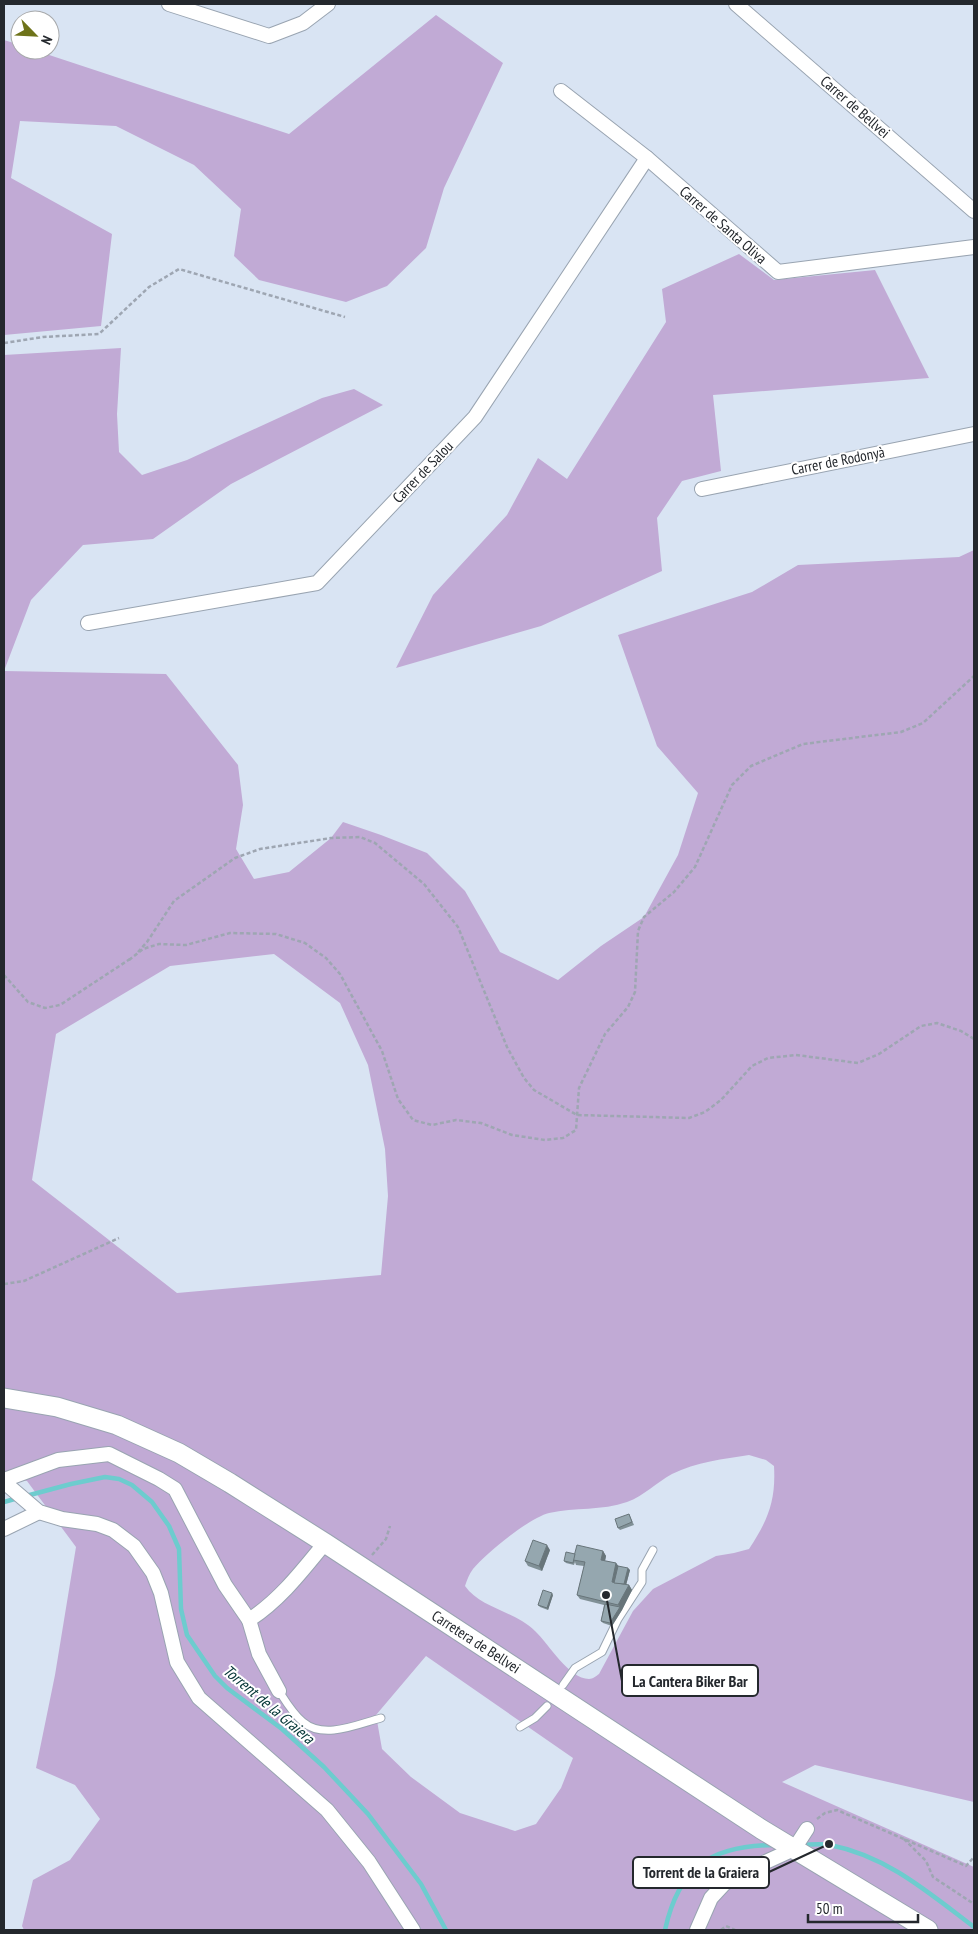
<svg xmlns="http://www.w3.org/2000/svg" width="978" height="1934" font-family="'PT Sans Narrow',sans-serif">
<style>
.green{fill:#c1aad5;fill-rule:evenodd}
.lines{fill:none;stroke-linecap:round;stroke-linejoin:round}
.stream{stroke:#6dccce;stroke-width:4.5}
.service-casing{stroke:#99a4b1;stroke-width:9}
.minor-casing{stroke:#99a4b1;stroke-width:16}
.secondary-casing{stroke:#99a4b1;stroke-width:21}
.path{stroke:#9ea6b2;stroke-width:2.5;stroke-dasharray:4 2.5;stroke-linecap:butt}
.service{stroke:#fff;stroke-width:7}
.minor{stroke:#fff;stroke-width:14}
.secondary{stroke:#fff;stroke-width:19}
.wall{fill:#809096}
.shaded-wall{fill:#68757a}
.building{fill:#95a7af;stroke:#68757a}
.labels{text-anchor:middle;stroke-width:4;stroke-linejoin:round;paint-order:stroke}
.street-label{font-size:15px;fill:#24282d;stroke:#fff}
.water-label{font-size:16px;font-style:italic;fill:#043536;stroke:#fff}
.leader{fill:none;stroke:#24282d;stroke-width:2}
.callout-dot{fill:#24282d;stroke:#fff;stroke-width:2}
.callout{fill:#fff;stroke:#24282d;stroke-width:2}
.callout-label{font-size:16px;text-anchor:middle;font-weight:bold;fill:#24282d}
</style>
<rect width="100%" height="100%" fill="#d9e4f3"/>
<g class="green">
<path d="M436 15 503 63 444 188 426 248 387 286 346 302 259 280 234 256 241 209 194 165 116 126 20 121 11 178 112 234 101 326 4 335V40L20 45V50H34L289 134Z"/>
<path d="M739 254 774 280 875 270 929 378 713 395 721 471 682 481 657 518 662 571 541 626 396 668 433 595 507 515 538 458 567 479 666 322 662 289Z"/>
<path d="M121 348 117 414 119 452 142 475 187 460 322 398 354 389 383 405 231 484 153 539 83 545 31 600 4 671 166 674 238 765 243 805 236 849 254 879 289 872 331 838 343 822 381 835 427 853 465 891 500 952 558 980 601 946 644 917 678 855 698 793 657 746 618 635 752 592 798 565 959 557 974 550V1802L815 1765 782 1782 974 1867V1930H24L22 1926 33 1880 70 1860 100 1819 75 1785 36 1768 55 1675 76 1547 27 1481 4 1476V355ZM274 954 340 1003 368 1065 385 1149 388 1196 381 1275 177 1293 32 1180 56 1034 170 966ZM749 1455 766 1460 774 1466C776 1501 768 1520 749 1549L734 1553 716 1556 653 1589 633 1611 599 1674C596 1676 593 1679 589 1679 569 1679 549 1644 535 1631 515 1611 480 1608 465 1586 467 1580 469 1574 473 1569 486 1553 529 1518 549 1513 575 1507 602 1511 627 1502 644 1496 657 1482 672 1474 696 1462 724 1459 749 1455ZM426 1656 573 1758 561 1788 536 1824 515 1831 460 1813 411 1777 382 1749 376 1715Z"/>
</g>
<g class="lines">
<g class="stream">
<path d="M26 1496 71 1484 105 1477 119 1479 132 1485 152 1502 169 1526 179 1549 181 1609 187 1635 215 1676 227 1688 282 1729 324 1767 368 1814 421 1884 446 1930"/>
<path d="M4 1502 18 1498"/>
<path d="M799 1845C809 1845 821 1843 830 1845 887 1856 929 1893 974 1927"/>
<path d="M665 1930C679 1866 711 1846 774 1845"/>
</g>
<g class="service-casing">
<g id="service">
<path d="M563 1685 575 1668 602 1652 618 1619 642 1582V1570L653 1550"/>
<path d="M279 1691C286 1702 293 1714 303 1722 324 1740 358 1724 381 1718"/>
<path d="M520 1727 535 1718 547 1706"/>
</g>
</g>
<g class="minor-casing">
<g id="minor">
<path d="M169 4 269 36 303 23 328 4"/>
<path d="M736 4 974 211"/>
<path d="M561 91 647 158 778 272 974 247"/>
<path d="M702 489 974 434"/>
<path d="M88 623 317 583 475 417 647 158"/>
<path d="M4 1480 58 1460 109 1454 159 1479 175 1489 225 1585 249 1620"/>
<path d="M4 1482 39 1512 62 1519 97 1524 113 1530 134 1546 153 1573 161 1593 177 1662 199 1698 327 1810 369 1862 413 1930"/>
<path d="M4 1529 39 1512"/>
<path d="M279 1691 259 1654 249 1620C280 1600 302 1571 325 1543"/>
<path d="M697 1930 711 1898 724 1884 735 1876 794 1849 807 1829"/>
</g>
</g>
<g class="secondary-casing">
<path id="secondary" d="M4 1398 57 1407 117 1425 179 1453 230 1483 325 1543 761 1829 928 1930"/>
</g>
<g class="path">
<path d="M4 343 43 337 99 334 149 287 179 269 345 317"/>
<path d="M138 952 147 942 174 901 235 858 260 849 331 838 360 837 375 843 424 884 458 927 507 1047 524 1078 534 1090 577 1115 689 1118 705 1112 721 1100 752 1066 768 1058 796 1055 858 1063 879 1054 921 1026 937 1023 961 1031 974 1039"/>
<path d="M129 960 143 949 159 944 186 945 230 933 276 934 305 943 326 958 340 974 382 1051 398 1099 413 1120 432 1125 456 1120 481 1123 512 1135 545 1140 563 1138 576 1130 579 1088 605 1034 628 1007 635 992 638 931 644 917 674 892 695 867 732 785 751 766 803 744 901 732 923 723 974 676"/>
<path d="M4 975 28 1002 45 1008 60 1005 130 959"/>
<path d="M4 1284 24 1281 119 1238"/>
<path d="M372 1555 386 1539 390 1526"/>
<path d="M817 1819 825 1813 837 1810 966 1866 974 1857"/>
<path d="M904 1839 926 1861 933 1877 974 1904"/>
<path d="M721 1930 726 1926 735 1930"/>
</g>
<use href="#service" class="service"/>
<use href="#minor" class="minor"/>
<use href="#secondary" class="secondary"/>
</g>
<g class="wall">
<path d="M629 1514 634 1525 620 1530 618 1528Z"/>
<path d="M550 1550 542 1571 528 1566 525 1561Z"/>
<path d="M603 1551 606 1556 605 1561 616 1563 618 1566 630 1570 626 1585H629L632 1590 622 1610 612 1626 603 1623 601 1621 604 1605 580 1599 577 1595 584 1566 576 1565 575 1562 574 1565 566 1563 564 1561 575 1554Z"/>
<path d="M553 1595 548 1610 540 1607 538 1605Z"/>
</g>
<g class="shaded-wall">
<path d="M547 1545 550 1550 542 1571 539 1566Z"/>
<path d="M603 1551 606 1556 604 1565 601 1560Z"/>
<path d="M616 1563 620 1568 615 1587 612 1582Z"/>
<path d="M628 1568 630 1570 625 1589 623 1586Z"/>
<path d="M629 1585 632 1590 622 1610 612 1626 610 1623 620 1607 618 1605Z"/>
<path d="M552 1593 553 1595 548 1610 547 1608Z"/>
</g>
<g class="building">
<path d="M629 1514 632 1522 618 1528 615 1519Z"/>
<path d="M533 1540 547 1545 539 1566 525 1561Z"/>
<path d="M577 1545 603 1551 601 1560 616 1563 612 1582 629 1585 618 1605 577 1595 585 1562 573 1560Z"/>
<path d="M566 1552 575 1554 573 1563 564 1561Z"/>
<path d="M618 1566 628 1568 624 1584 614 1583Z"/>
<path d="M543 1590 552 1593 547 1608 538 1605Z"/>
<path d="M605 1604 620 1607 610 1623 601 1621Z"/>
</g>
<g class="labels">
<g class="street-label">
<text transform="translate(855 107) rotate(41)" y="5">Carrer de Bellvei</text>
<text transform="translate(723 225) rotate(41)" y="5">Carrer de Santa Oliva</text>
<text transform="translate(838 461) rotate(-11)" y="5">Carrer de Rodonyà</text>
<text transform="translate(423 472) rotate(-46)" y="5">Carrer de Salou</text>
<text transform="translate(476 1642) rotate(33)" y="5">Carretera de Bellvei</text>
</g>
<g class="water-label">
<text transform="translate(269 1704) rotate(40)" y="6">Torrent de la Graiera</text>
</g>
</g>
<path class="leader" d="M606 1595L622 1681M829 1844L769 1872"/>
<g class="callout-dot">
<circle cx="606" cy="1595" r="5"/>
<circle cx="829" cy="1844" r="5"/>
</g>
<g class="callout">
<rect x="622" y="1665" width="136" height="31" rx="5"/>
<rect x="633" y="1857" width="136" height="31" rx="5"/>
</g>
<g class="callout-label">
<text x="690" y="1687">La Cantera Biker Bar</text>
<text x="701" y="1878">Torrent de la Graiera</text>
</g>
<rect width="978" height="1934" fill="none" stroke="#24282d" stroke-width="10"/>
<g transform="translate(35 35) rotate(114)"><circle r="24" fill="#ffffff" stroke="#a7a9ab"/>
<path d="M0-4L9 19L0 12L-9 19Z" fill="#6e731a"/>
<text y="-8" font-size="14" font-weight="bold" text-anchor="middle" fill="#24282d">N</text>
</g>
<path d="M808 1914v8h110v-8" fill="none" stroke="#24282d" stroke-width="2.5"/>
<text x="816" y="1914" font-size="15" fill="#24282d" stroke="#ffffff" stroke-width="4" paint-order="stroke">50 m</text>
</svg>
